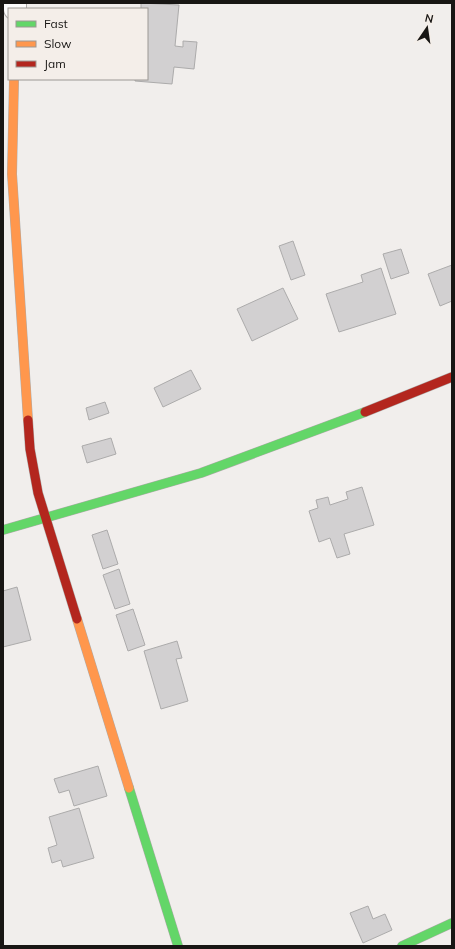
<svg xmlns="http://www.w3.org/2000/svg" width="455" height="949" font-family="Mulish,sans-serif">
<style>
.building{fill:#d2d0d1;stroke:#acabab}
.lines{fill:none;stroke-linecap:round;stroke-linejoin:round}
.street-casing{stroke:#aeaba9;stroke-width:24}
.fast-casing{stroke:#aeaba9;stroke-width:10}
.slow-casing{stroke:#aeaba9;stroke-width:10}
.jam-casing{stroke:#aeaba9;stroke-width:10}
.street{stroke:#fdfcfc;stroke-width:22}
.fast{stroke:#63d668;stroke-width:9}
.slow{stroke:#ff974d;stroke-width:9}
.jam{stroke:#b3261e;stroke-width:9}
</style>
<rect width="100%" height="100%" fill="#f1eeec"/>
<g class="building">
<path d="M141 3 179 5 175 46 183 47V41L197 42 194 69 174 67 172 84 135 81V79H147V9H141Z"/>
<path d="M293 241 305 275 291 280 279 246Z"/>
<path d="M401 249 409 273 391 279 383 254Z"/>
<path d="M452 265V301L440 306 428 274Z"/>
<path d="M381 268 396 314 339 332 326 294 363 282 361 275Z"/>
<path d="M283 288 298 319 252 341 237 309Z"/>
<path d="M191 370 201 389 163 407 154 388Z"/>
<path d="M105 402 109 413 89 420 86 408Z"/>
<path d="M111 438 116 454 87 463 82 446Z"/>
<path d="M362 487 374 525 344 534 350 554 337 558 330 538 319 542 309 511 318 508 316 500 328 497 330 505 348 499 346 492Z"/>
<path d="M107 530 118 564 103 569 92 535Z"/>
<path d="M119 569 130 604 115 609 103 575Z"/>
<path d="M17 587 31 640 3 647V591Z"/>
<path d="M133 609 145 645 128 651 116 615Z"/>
<path d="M177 641 182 658 176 659 188 701 161 709 144 651Z"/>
<path d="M98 766 107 796 74 806 69 790 59 793 54 779Z"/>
<path d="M79 808 94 858 63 867 61 860 52 863 48 848 57 845 49 817Z"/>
<path d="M368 906 373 919 385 914 392 930 363 943 350 913Z"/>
</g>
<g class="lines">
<g class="street-casing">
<path id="street" d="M15 9V3"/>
</g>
<g class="fast-casing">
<g id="fast">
<path d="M3 530 201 473 365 412"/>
<path d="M129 788 178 946"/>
<path d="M402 946 452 923"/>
</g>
</g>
<g class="slow-casing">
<g id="slow">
<path d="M14 79 12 174 28 420"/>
<path d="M77 619 129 788"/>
</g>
</g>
<g class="jam-casing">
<g id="jam">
<path d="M365 412 452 377"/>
<path d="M28 420 30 449 38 493 77 619"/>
</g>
</g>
<use href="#street" class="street"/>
<use href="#fast" class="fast"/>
<use href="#slow" class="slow"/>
<use href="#jam" class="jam"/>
</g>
<rect width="455" height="949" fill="none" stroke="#181614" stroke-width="8"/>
<rect x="8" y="8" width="140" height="72" fill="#f4eee9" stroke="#9c9894"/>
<rect x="16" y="21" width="20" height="6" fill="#63d668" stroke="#9c9894"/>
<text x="44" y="28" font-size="12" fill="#181614">Fast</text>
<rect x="16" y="41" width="20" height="6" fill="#ff974d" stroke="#9c9894"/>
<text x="44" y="48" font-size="12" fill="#181614">Slow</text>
<rect x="16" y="61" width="20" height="6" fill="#b3261e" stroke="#9c9894"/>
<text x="44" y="68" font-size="12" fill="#181614">Jam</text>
<g transform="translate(427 28) rotate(13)" stroke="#f4eee9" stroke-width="3" paint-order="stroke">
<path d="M0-3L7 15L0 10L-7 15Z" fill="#181614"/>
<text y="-6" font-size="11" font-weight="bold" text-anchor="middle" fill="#181614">N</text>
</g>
</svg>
